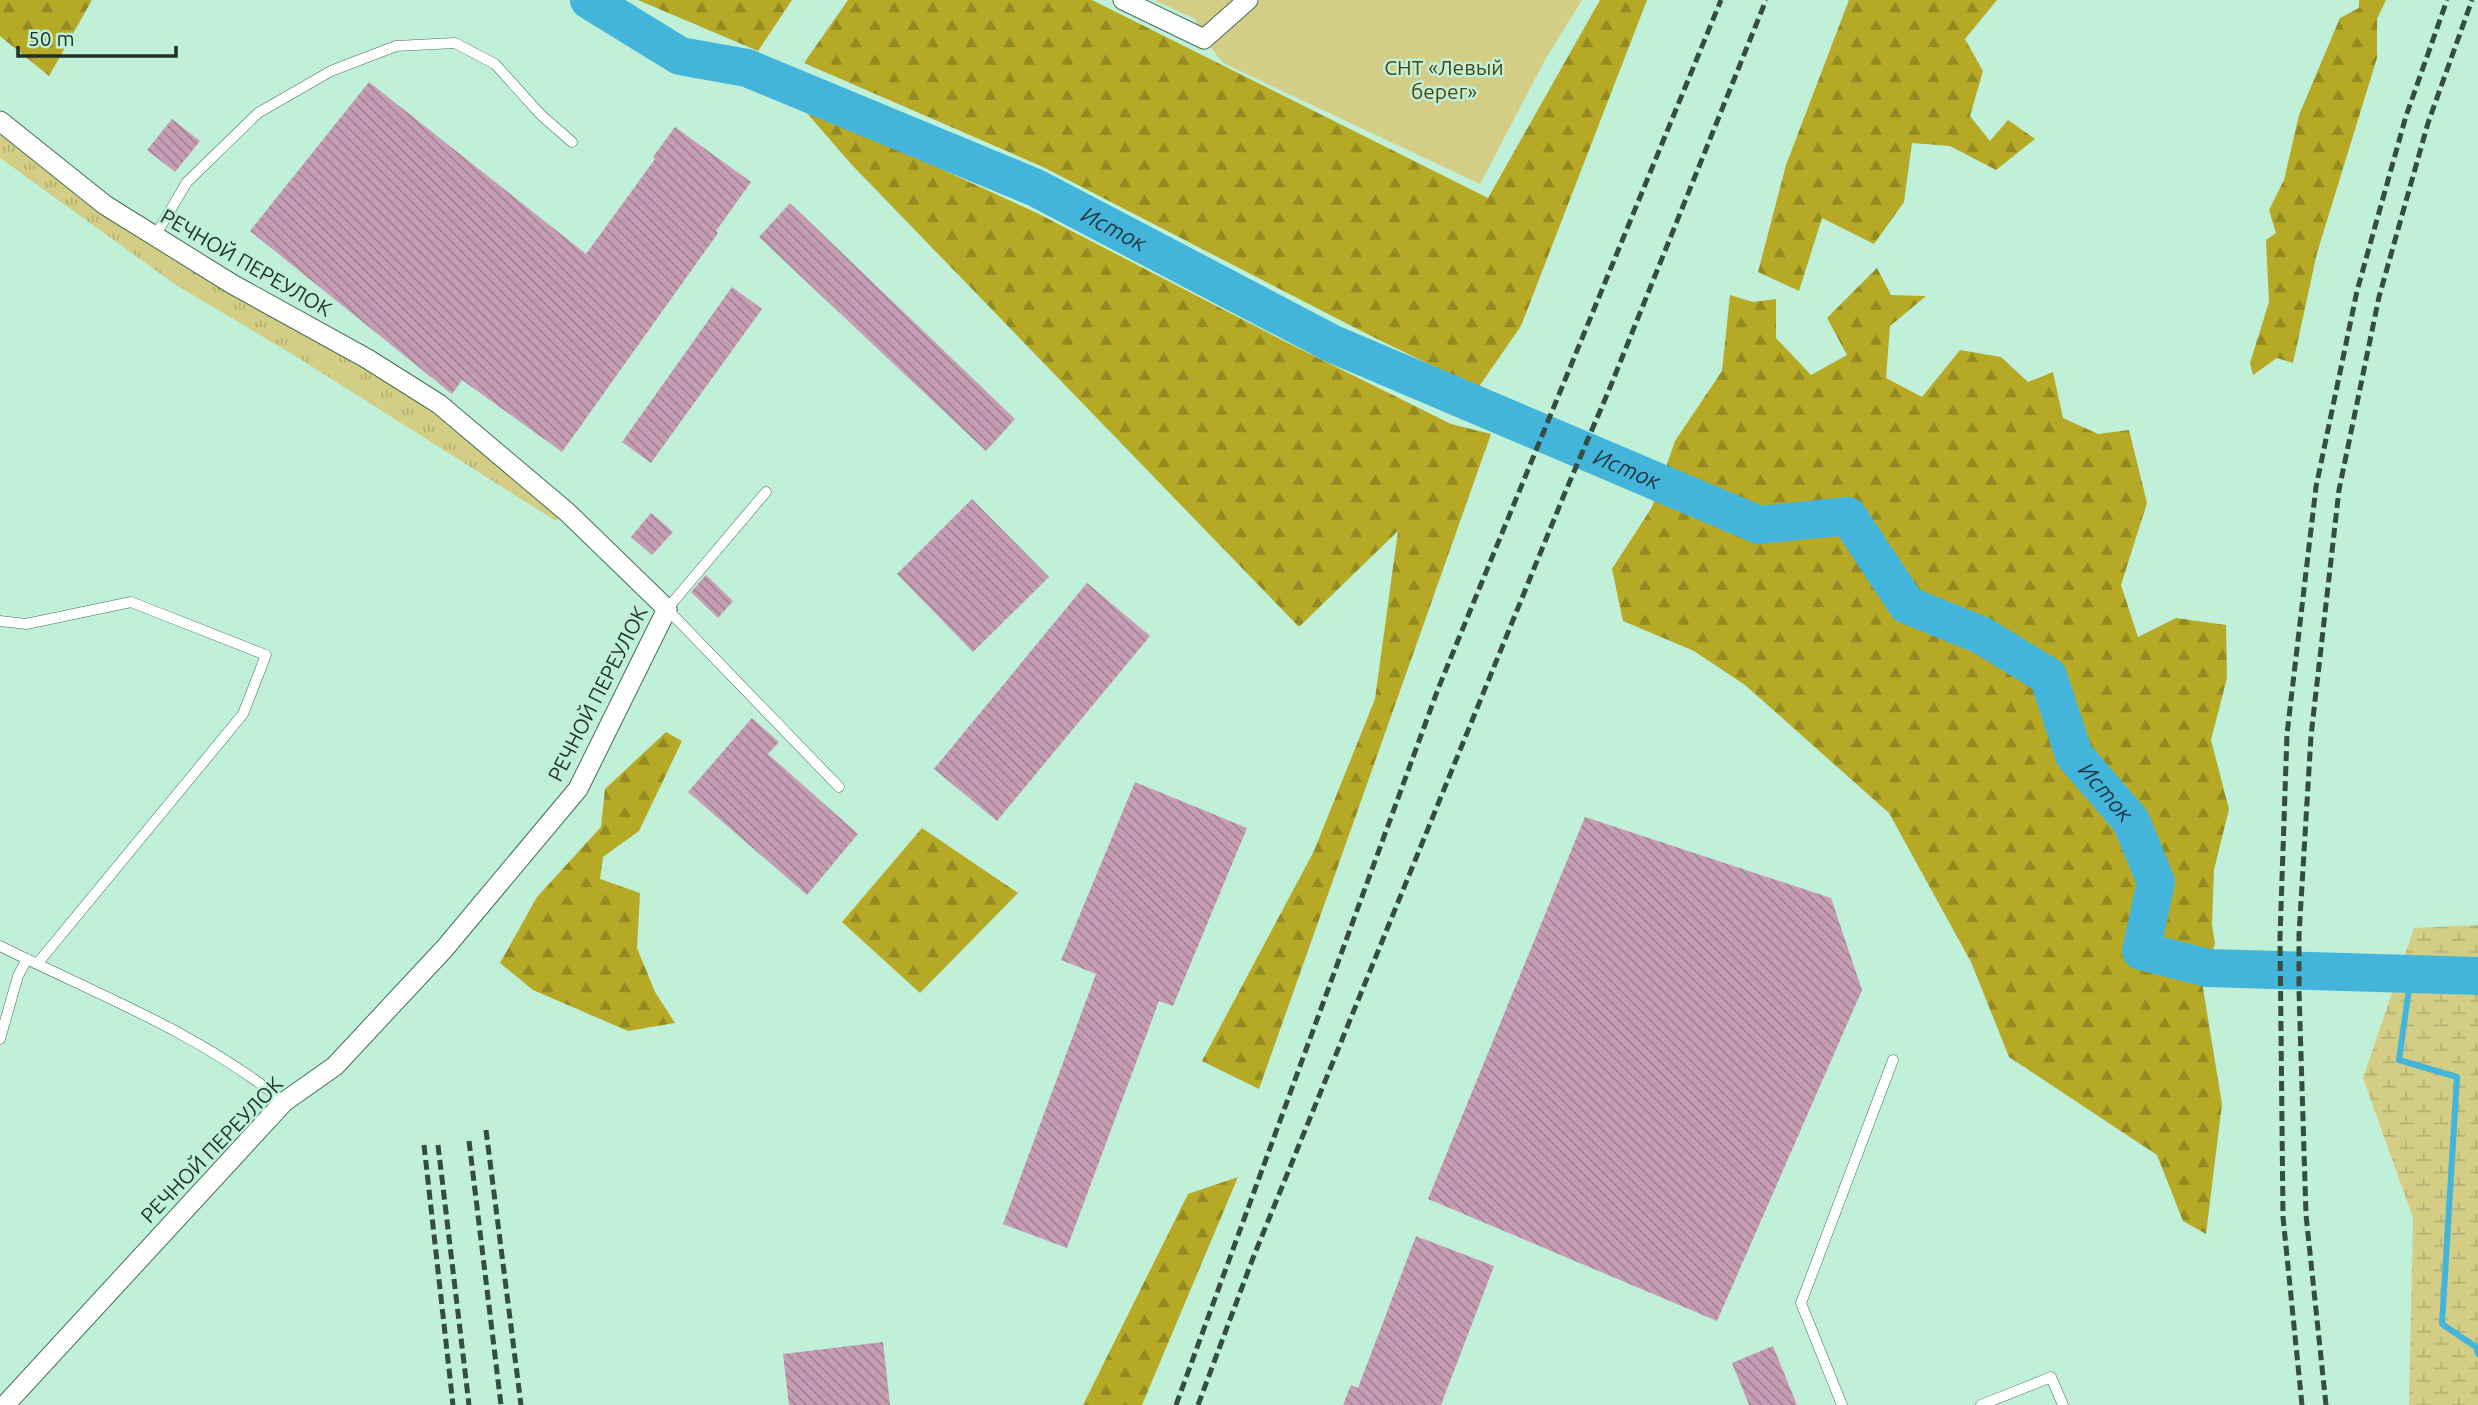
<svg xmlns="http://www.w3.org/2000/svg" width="2478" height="1405" font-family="Ubuntu,sans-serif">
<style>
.green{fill:#d3cd86}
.forest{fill:url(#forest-firs)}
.wetland{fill:url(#wetland-marsh)}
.park{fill:url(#park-tufts)}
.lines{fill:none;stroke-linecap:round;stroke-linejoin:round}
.stream{stroke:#43b5da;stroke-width:6}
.river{stroke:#43b5da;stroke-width:38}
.building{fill:url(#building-back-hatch)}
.service-casing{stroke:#426e5a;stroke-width:11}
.minor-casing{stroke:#426e5a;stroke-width:21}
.service{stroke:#fff;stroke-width:10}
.minor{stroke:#fff;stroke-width:19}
.rail{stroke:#364d42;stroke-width:5;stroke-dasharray:10 5;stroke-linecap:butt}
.labels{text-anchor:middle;stroke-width:5;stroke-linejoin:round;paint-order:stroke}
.park-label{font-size:21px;fill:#4a4513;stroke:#c1f0d9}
.street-label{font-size:21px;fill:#1f3129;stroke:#c1f0d9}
.water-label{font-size:23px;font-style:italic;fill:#1d363f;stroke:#c1f0d9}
</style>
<defs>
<pattern id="forest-firs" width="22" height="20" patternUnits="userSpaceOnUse" patternTransform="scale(1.75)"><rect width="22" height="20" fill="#b5a926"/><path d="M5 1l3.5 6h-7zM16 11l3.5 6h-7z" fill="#938a21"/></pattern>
<pattern id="wetland-marsh" width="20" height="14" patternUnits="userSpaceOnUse" patternTransform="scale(1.75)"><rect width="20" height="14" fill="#d3cd86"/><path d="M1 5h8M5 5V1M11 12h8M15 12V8" fill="none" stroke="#b5b074"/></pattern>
<pattern id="park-tufts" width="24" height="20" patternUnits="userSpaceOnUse" patternTransform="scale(1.75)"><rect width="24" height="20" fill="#d3cd86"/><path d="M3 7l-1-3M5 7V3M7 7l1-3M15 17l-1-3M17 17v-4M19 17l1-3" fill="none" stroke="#b5b074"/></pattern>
<pattern id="building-back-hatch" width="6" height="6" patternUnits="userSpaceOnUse" patternTransform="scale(1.75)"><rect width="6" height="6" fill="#c69db5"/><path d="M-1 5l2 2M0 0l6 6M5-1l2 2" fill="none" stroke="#a08193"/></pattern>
</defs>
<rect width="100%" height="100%" fill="#c1f0d9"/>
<path class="green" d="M1154 0H1582L1546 58 1480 184 1223 63 1204 39 1195 19Z"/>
<g class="forest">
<path d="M0 0H92L49 76 0 36Z"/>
<path d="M638 0H792L758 51Z"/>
<path d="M848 0H1092L1488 198 1600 0H1647L1521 326 1478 388 1369 335 1043 167 804 63Z"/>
<path d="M1849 0H1997L1965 39 1983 71 1970 116 1990 141 2008 120 2035 139 1996 170 1950 146 1912 143 1904 202 1874 244 1822 218 1799 291 1758 272 1786 165Z"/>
<path d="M2359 0H2386L2377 19V58L2317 253 2293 363 2277 358 2253 375 2250 363 2269 302 2266 240 2276 233 2269 210 2284 180 2299 115 2340 18 2359 8Z"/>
<path d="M799 104 1037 213 1286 342 1451 424 1491 434 1259 1089 1202 1061 1314 851 1375 699 1398 531 1299 627 852 165Z"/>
<path d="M1877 268 1891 295 1926 296 1890 326 1886 378 1922 397 1960 350 2001 357 2028 382 2053 372 2063 418 2098 434 2129 430 2147 503 2121 585 2138 637 2176 618 2226 625 2227 678 2211 740 2229 809 2214 870 2212 925 2215 943 2203 988 2222 1104 2206 1234 2183 1221 2157 1155 2009 1057 1971 962 1889 813 1745 685 1694 651 1623 621 1612 569 1652 507 1675 441 1722 371 1730 295 1753 302 1776 299V338L1811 375 1847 355 1827 318Z"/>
<path d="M666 732 682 741 639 831 603 857 600 879 640 893 637 948 655 992 675 1023 628 1031 533 990 500 963 537 897 601 827 605 789Z"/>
<path d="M922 828 1018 893 920 993 842 922Z"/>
<path d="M1238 1177 1142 1405H1083L1188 1194Z"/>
</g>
<path class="wetland" d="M2478 925V1405H2409L2413 1218 2363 1078 2414 928Z"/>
<path class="park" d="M0 132 366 358 567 512 556 521 292 354 176 285 0 158Z"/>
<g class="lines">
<path class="stream" d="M2411 974 2399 1060 2457 1077 2442 1324 2476 1347 2478 1354"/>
<path class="river" id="s1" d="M589 0 680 56 747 68 1036 188 1333 344 1759 525 1848 516 1907 605 1981 635 2048 676 2074 755 2131 821 2156 882 2141 951 2208 968 2478 976"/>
</g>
<g class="building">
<path d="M369 82 586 254 655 159 653 157 675 127 751 182 716 231 718 233 562 452 462 380 452 394 250 231Z"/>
<path d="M172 119 200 141 175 172 147 150Z"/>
<path d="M790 203 1015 419 986 451 759 237Z"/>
<path d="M732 287 762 309 651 463 622 442Z"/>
<path d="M972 499 1049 577 973 652 897 574Z"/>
<path d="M651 513 673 532 652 555 631 537Z"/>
<path d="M706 575 733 601 718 618 691 592Z"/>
<path d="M1087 583 1150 636 997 821 934 769Z"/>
<path d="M752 718 779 742 768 754 858 834 807 895 688 792Z"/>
<path d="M1135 782 1247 828 1173 1006 1159 1001 1067 1248 1003 1224 1096 974 1061 960Z"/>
<path d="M1585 817 1831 898 1862 990 1717 1321 1428 1199Z"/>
<path d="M1416 1236 1494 1266 1441 1405H1343L1351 1385 1358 1388Z"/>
<path d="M883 1342 890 1405H789L783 1354Z"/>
<path d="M1773 1346 1797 1405H1749L1732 1363Z"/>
</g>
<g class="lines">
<g class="service-casing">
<g id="service">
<path d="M155 236 187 182 258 113 331 71 396 46 455 43 495 64 541 115 572 142"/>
<path d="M766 492 667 609 839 787"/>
<path d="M0 621 26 624 131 602 266 655 243 714 37 964"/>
<path d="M0 946C98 995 198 1032 284 1102"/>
<path d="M0 1039 18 976 27 959"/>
<path d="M1842 1405 1801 1303 1893 1060"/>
<path d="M1981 1405 2051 1377 2063 1405"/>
</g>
</g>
<g class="minor-casing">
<g id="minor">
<path d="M1123 0 1204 39 1248 0"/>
<path d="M0 121 105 205 232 284 366 358 439 404 567 512 667 609 578 789 445 948 335 1066 284 1102 5 1405"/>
</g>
</g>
<use href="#service" class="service"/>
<use href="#minor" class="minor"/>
<g class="rail">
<path d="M486 1130 521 1405"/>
<path d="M469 1141 501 1405"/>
<path d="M424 1145 453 1405"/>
<path d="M438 1145 469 1405"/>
<path d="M1176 1405 1438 689 1721 0"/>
<path d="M1198 1405 1253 1258 1564 495 1609 390 1766 0"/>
<path d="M2302 1405 2283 1217 2280 937 2287 734 2316 487 2357 291 2406 116 2447 0"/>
<path d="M2326 1405 2306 1215 2299 991V935L2311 736 2339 490 2379 297 2428 123 2472 0"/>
</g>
</g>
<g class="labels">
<g class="park-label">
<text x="1444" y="75">СНТ «Левый<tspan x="1444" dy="24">берег»</tspan></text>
</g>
<g class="street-label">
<text transform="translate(246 263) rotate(30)" y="7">РЕЧНОЙ ПЕРЕУЛОК</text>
<text transform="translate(598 694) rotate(-63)" y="7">РЕЧНОЙ ПЕРЕУЛОК</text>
<text transform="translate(212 1150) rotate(-46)" y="7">РЕЧНОЙ ПЕРЕУЛОК</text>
</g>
<g class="water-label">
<text dy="8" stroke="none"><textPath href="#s1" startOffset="576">Исток</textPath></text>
<text dy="8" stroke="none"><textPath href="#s1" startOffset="1143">Исток</textPath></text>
<text dy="8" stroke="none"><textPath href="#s1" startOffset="1773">Исток</textPath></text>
</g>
</g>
<path d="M18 46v10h158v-10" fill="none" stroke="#1f3129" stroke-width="3.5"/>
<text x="28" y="46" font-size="21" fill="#1f3129" stroke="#c1f0d9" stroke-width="5" paint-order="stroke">50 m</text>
</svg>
